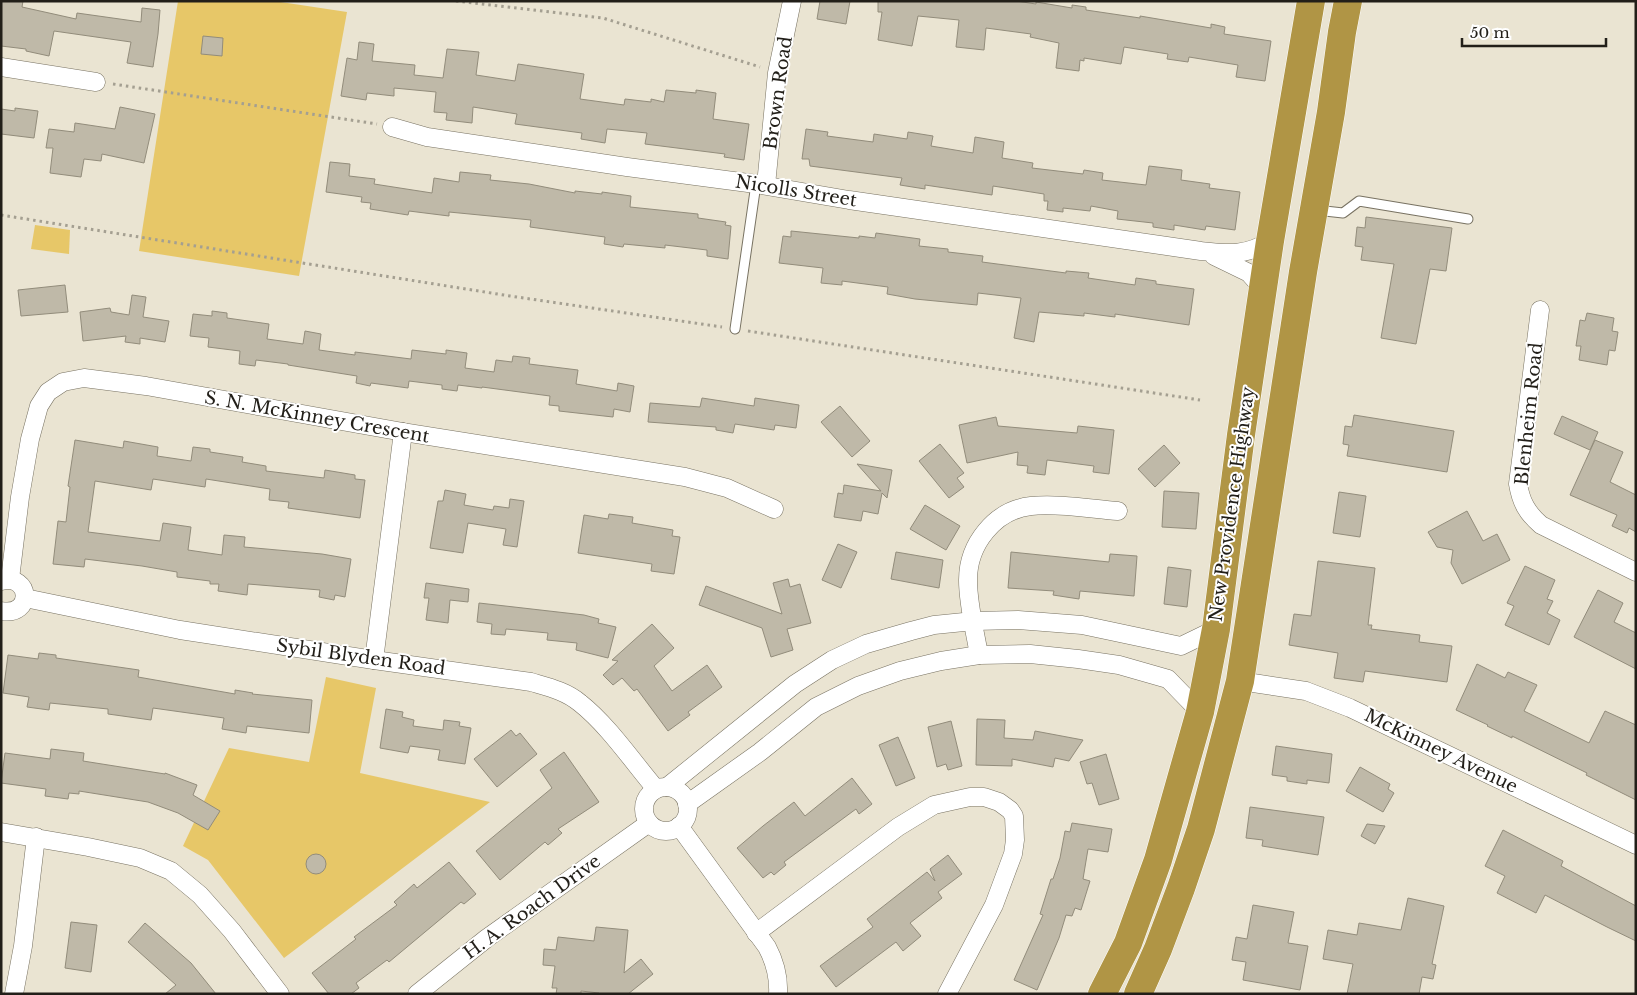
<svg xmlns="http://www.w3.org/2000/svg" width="1637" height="995" font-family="'Libre Baskerville',serif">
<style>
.green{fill:#e7c768}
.building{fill:#bfb9a8;stroke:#928c7b}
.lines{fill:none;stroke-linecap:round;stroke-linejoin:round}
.lane-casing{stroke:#787262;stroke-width:11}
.street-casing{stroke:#787262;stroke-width:19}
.highway-casing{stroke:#fff;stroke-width:29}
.path{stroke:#a49f91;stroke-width:3;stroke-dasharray:2.5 4;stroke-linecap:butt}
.lane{stroke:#fff;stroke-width:9}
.street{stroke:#fff;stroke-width:18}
.highway{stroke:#b09545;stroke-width:28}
.labels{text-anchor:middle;stroke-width:4;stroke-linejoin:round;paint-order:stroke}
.street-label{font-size:18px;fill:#221f19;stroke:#fff}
</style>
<rect width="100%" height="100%" fill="#eae4d2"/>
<g class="green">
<path d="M178 1H274L347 12 299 276 139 251Z"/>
<path d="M35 225 70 230 69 254 31 249Z"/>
<path d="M326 677 376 688 360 773 490 802 284 958 208 860 183 846 229 748 309 762Z"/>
</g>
<g class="building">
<path d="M1 1H23L22 7 76 19 77 13 141 22 142 8 160 10 158 34 153 67 127 63 131 42 54 31 49 56 26 51V49L1 46Z"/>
<path d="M820 1H850L846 24 817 19Z"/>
<path d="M878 1H1016L1036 4V2L1072 8V5L1086 7V10L1140 18V16L1211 28V24L1225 27 1224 34 1271 41 1265 81 1236 77 1238 65 1189 57 1188 62 1167 59 1168 54 1124 47 1121 64 1084 58V61L1080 60 1079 71 1056 68 1059 43 1030 37 1031 34 986 28 984 50 956 47 959 20 918 16 912 46 878 40 882 12H878Z"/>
<path d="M203 36 223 38 222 56 201 54Z"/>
<path d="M359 42 374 44 372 61 415 65 414 75 443 78 447 49 479 52 476 75 515 81 518 64 584 74 580 99 624 105 625 99 651 102V99L664 102 666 90 696 93V90L716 93 713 119 749 124 744 160 724 157 725 154 645 144 647 133 607 129 605 143 581 139 582 133 515 124 517 114 473 107 472 123 446 120 447 113 434 112 436 92 394 88V96L367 93 366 100 341 96 347 58 357 60Z"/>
<path d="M120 107 155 114 144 163 102 154 101 161 84 159 81 177 50 173 53 148H46L49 129 74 132 75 123 115 129Z"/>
<path d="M15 108 38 111 34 138 1 134V109L15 111Z"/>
<path d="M806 129 828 132 827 136 873 142 874 134 907 139 908 132 933 136 931 146 973 153 975 137 1004 142 1002 158 1033 163 1032 168 1083 174 1084 170 1103 173 1102 180 1146 185 1149 166 1182 170 1181 180 1210 184 1209 188 1240 192 1235 230 1206 226 1205 230 1174 225V230L1153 227V223L1117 219 1118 211 1091 206 1090 211 1063 208V212L1047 210 1048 201H1044V194L993 186 992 195 925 185V189L900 185 902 178 810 166 809 159H802Z"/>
<path d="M330 162 350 164 349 176 375 179 374 184 432 193 434 178 459 182 460 172 491 175 490 180 529 184 575 193V191L602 194V192L631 196 630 207 698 214V218L726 222 725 225 731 226 728 259 707 256V250L665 245V248L624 244 623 247 604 244 605 237 530 227 531 220 449 212V216L409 211 408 215 370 209 371 203 361 202 362 197 326 192Z"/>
<path d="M1366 217 1452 228 1446 271 1430 269 1416 344 1381 338 1394 264 1361 260 1363 247 1355 246 1357 227 1365 228Z"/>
<path d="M791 231 859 238V236L875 238 876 233 920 239 919 246 948 249V252L983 256 982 262 1066 273V271L1089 273 1088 278 1135 285 1136 278 1156 281V284L1194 289 1189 325 1115 314V317L1084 313V316L1039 312 1034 342 1014 338 1021 298 978 293 977 305 915 299 887 294 888 287 842 281V285L821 283 823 268 779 263 783 236 791 237Z"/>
<path d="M65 285 68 312 21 316 18 290Z"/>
<path d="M132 295 146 297 143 317 169 321 165 342 140 338V344L125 342 126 336 83 341 80 312 110 308 111 312 129 315Z"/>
<path d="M212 311 227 313V318L269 324 267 339 303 344 305 331 321 334 319 350 355 355V352L411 359 412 350 446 354V350L467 353 465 368 494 372 496 360 512 362 513 356 530 358 529 364 578 370 576 384 617 391 618 383 634 386 630 412 614 409 613 417 559 411V406L549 405 550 396 482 387V388L458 385 457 391 442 389V385L409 381 408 388 371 383 370 386 356 383 357 376 288 365V364L256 360 255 366 239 364 240 351 208 347 209 338 190 336 193 314 212 316Z"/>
<path d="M1587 313 1614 318 1612 331 1618 332 1615 351 1609 350 1607 365 1579 360 1581 346H1576L1580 320 1585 321Z"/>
<path d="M702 398 754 406 755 398 799 405 796 428 775 425 774 430 735 424 733 433 716 430V427L648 422 650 403 700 407Z"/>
<path d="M840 406 870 441 852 457 821 422Z"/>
<path d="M1354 415 1454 431 1447 472 1347 456 1349 445 1343 444 1345 426 1352 427Z"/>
<path d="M1562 416 1598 432 1590 450 1554 434Z"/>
<path d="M996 417 998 426 1077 433 1078 426 1114 430 1109 474 1093 472 1094 466 1047 460 1045 475 1027 473 1028 466 1017 465 1018 452 967 463 959 425Z"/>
<path d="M75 440 123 448 124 441 158 447 157 456 191 461 193 447 210 449V452L243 457 242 462 266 466V471L324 478 325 470 355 475V479L365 480 360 518 288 508 289 502 269 500 270 489 206 479 205 487 153 479 151 490 95 481 88 532 160 541 163 523 191 527 188 550 222 555 224 535 245 537 244 547 322 554 351 559 345 597 335 595 334 600 319 597 320 590 248 584 247 595 218 591 219 584H210V581L177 577V572L142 566 85 559 84 567 53 564 58 521 66 522 70 487 68 486Z"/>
<path d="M1595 440 1623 452 1610 482 1636 495V532L1629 528 1627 533 1612 526 1617 515 1570 495Z"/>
<path d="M940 444 964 473 957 478 964 487 949 498 919 461Z"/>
<path d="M1164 445 1180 463 1155 487 1138 469Z"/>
<path d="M857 464 892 470 887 498 882 493 878 514 863 511 861 521 834 517 838 493 843 494 844 485 881 491Z"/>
<path d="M445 490 466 494 464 505 493 510 494 506 509 508 510 499 524 501 517 547 503 545 506 529 468 523 463 553 430 548 438 501H443Z"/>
<path d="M1164 491 1199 493 1196 529 1162 527Z"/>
<path d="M1339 492 1366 496 1360 537 1333 533Z"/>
<path d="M925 505 960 526 946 550 910 529Z"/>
<path d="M1467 511 1483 541 1497 534 1510 560 1462 584 1451 563 1453 550 1437 547 1428 532Z"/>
<path d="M609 514 633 517 632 523 673 530 672 536 680 537 674 574 651 571 652 564 578 553 584 515 608 519Z"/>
<path d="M838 544 857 552 841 588 822 580Z"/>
<path d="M896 552 943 560 939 588 891 579Z"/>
<path d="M1011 552 1109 562 1110 554 1137 556 1134 596 1080 591 1079 599 1053 595 1054 591 1008 588Z"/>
<path d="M1318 561 1375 568 1368 625H1372L1371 629 1420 635 1419 642 1452 646 1447 682 1365 671 1363 682 1334 678 1338 653 1289 645 1294 614 1311 616Z"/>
<path d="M1525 566 1555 580 1547 599 1553 601 1547 613 1560 620 1549 645 1505 625 1514 606 1507 603Z"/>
<path d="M1168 567 1191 570 1187 607 1164 604Z"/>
<path d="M788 579 790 587 800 584 811 623 787 629 793 650 771 657 762 628 699 605 706 586 782 614 773 583Z"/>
<path d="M426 583 469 589 468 602 450 600 448 623 426 620 429 598H424Z"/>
<path d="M1598 590 1623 603 1614 622 1636 633V669L1574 637Z"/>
<path d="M479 603 584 615 599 619 598 623 616 627 608 658 576 650 577 643 547 640 548 633 506 629 505 635 491 634 492 624 477 622Z"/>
<path d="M652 624 674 648 654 666 672 691 707 665 722 687 688 712 690 715 668 731 637 689 634 691 622 678 613 685 603 675 618 661 612 660Z"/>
<path d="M39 653 56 655V658L139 670 138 677 235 694V690L253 693 252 694 312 700 309 733 247 726 246 733 222 729 224 718 153 708 151 720 108 714V709L50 703 49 710 27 707 29 697 3 693 8 655 38 659Z"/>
<path d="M1477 664 1505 678 1508 672 1537 685 1524 711 1589 743 1605 711 1636 725V800L1586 775 1587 773 1512 736V738L1487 726 1488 725 1456 710Z"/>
<path d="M386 709 403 712 402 717 414 720 413 726 443 730 444 720 460 722 459 726 471 728 465 764 438 760 440 750 410 746 408 753 380 748Z"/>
<path d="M977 719 1005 720 1004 738 1033 740 1035 731 1083 740 1069 761 1055 758 1053 767 1012 759V766L976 765Z"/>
<path d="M951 721 962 766 948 770 946 764 937 767 928 727Z"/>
<path d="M511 730 516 736 520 733 537 754 497 787 474 759Z"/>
<path d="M898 737 915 778 896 786 879 745Z"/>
<path d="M1276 746 1332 754 1329 783 1307 780V784L1287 781V777L1272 775Z"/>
<path d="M51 749 84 753 83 761 165 774V773L197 785 193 795 220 811 208 830 178 813 148 802 79 791V794L69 793 68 799 45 796 46 789 1 783 5 753 50 759Z"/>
<path d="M564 752 599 802 558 829 562 833 548 845 545 842 500 880 476 851 552 788 540 770Z"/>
<path d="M1106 754 1119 799 1099 805 1092 783 1087 784 1080 762Z"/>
<path d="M1360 767 1390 784 1388 789 1394 793 1383 812 1346 791Z"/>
<path d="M852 778 872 804 859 814 856 809 784 862 786 865 774 875 771 872 763 878 737 848 763 826 794 802 805 816Z"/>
<path d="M1250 807 1324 817 1318 855 1262 846 1263 840 1246 838Z"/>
<path d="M1072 823 1112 829 1108 852 1088 849 1083 879 1090 881 1081 910 1075 908 1072 916 1066 915 1059 938 1037 990 1014 980 1043 915 1040 914 1051 879H1053L1060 858 1065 831 1070 832Z"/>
<path d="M1367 824 1385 826 1375 844 1361 836Z"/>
<path d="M1503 830 1563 861 1561 866 1636 906V941L1607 927 1545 895 1536 913 1497 893 1505 876 1485 866Z"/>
<circle cx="316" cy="864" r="10"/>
<path d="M948 855 962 874 938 892 942 898 910 923 921 936 903 951 896 942 836 987 820 966 873 927 867 919 927 872 935 881 930 869Z"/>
<path d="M449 862 476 894 464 904 461 902 389 962 387 960 356 983 359 988 351 994H329L312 973 356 939 354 937 397 905 394 902 414 884 417 888Z"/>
<path d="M1408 898 1444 906 1432 964 1436 965 1433 979 1422 977 1419 994H1347L1353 964 1323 959 1328 930 1357 935 1359 923 1401 930Z"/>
<path d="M1253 905 1294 912 1288 943 1308 946 1300 990 1243 980 1246 962 1232 960 1236 937 1247 939Z"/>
<path d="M71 922 97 925 91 972 65 968Z"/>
<path d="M145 923 191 963 216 994H165L176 985 128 942Z"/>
<path d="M596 927 628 930 624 973 641 959 653 974 628 994H598L599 993 581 991V994H556L557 988H552L555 966 543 965 544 949 556 950 558 937 594 941Z"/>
</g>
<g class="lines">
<g class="lane-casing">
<g id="lane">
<path d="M1316 210 1343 213 1359 201 1468 219"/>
<path d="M735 329 756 184"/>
</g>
</g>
<g class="street-casing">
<g id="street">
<path d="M1 67 96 82"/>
<path d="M392 127 427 137 627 167 756 184 849 200 1201 251C1229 254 1246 256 1270 241"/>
<path d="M766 185 777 73 792 1"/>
<path d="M1214 256 1249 273 1263 289"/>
<path d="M1540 310 1518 484C1521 502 1527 513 1541 525L1636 572"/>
<path d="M10 579 20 497 30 439 39 406 48 392 63 382 84 378 146 386 403 432 685 477 727 488 774 509"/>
<path d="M1 581C31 573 34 617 1 611"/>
<path d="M25 598 180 630 374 660 531 682C548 687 566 691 580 703 608 725 633 762 656 789"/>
<path d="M979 655C975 631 968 605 968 580 968 544 995 510 1031 506 1057 503 1092 509 1118 511"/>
<path d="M374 660 403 432"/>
<path d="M1240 681 1306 691 1350 708 1636 845"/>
<path d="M667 787 795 684 832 660 866 644 911 631 934 625 974 621 1018 620 1082 625 1181 646 1216 629"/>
<circle cx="666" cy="809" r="22"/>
<path d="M687 804 760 752 816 707 858 686 900 671 941 661 979 655 1030 654 1078 659 1119 665 1168 679 1200 712"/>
<path d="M679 826 767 947C775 962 779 976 778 994"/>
<path d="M1 832 88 847 140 858 171 871 200 895 232 931 280 994"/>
<path d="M756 933 898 827 934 805 970 797H984L999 802 1010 810 1014 816 1015 840 1013 854 994 905 947 994"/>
<path d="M14 994 23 946 36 837"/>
<path d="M417 994 487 938 649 823"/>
</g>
</g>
<g class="highway-casing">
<g id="highway">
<path d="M1102 994 1128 943 1158 860 1200 712 1216 629 1241 435 1270 241 1311 1"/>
<path d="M1138 994 1158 949 1181 888 1201 829 1240 681 1303 272 1331 112 1342 32 1348 1"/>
</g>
</g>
<g class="path">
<path d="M456 1 603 18 760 67"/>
<path d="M113 84 377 124"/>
<path d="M1 215 510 296 722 327"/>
<path d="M748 331 1200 400"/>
</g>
<use href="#lane" class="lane"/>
<use href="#street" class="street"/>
<use href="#highway" class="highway"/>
</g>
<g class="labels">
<g class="street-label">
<text transform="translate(778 93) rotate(-82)" y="6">Brown Road</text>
<text transform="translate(796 191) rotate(9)" y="6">Nicolls Street</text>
<text transform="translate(1529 414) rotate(-84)" y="6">Blenheim Road</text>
<text transform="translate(317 417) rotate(10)" y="6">S. N. McKinney Crescent</text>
<text transform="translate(1232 504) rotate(-82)" y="6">New Providence Highway</text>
<text transform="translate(361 657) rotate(8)" y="6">Sybil Blyden Road</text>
<text transform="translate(1441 751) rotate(26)" y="6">McKinney Avenue</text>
<text transform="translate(532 907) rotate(-36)" y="6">H. A. Roach Drive</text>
</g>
</g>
<rect width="1637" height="995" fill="none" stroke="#221f19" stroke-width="5"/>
<path d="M1462 38v8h144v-8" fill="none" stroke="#221f19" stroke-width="2.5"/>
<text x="1470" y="38" font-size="15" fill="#221f19" stroke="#ffffff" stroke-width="4" paint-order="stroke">50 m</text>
</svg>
